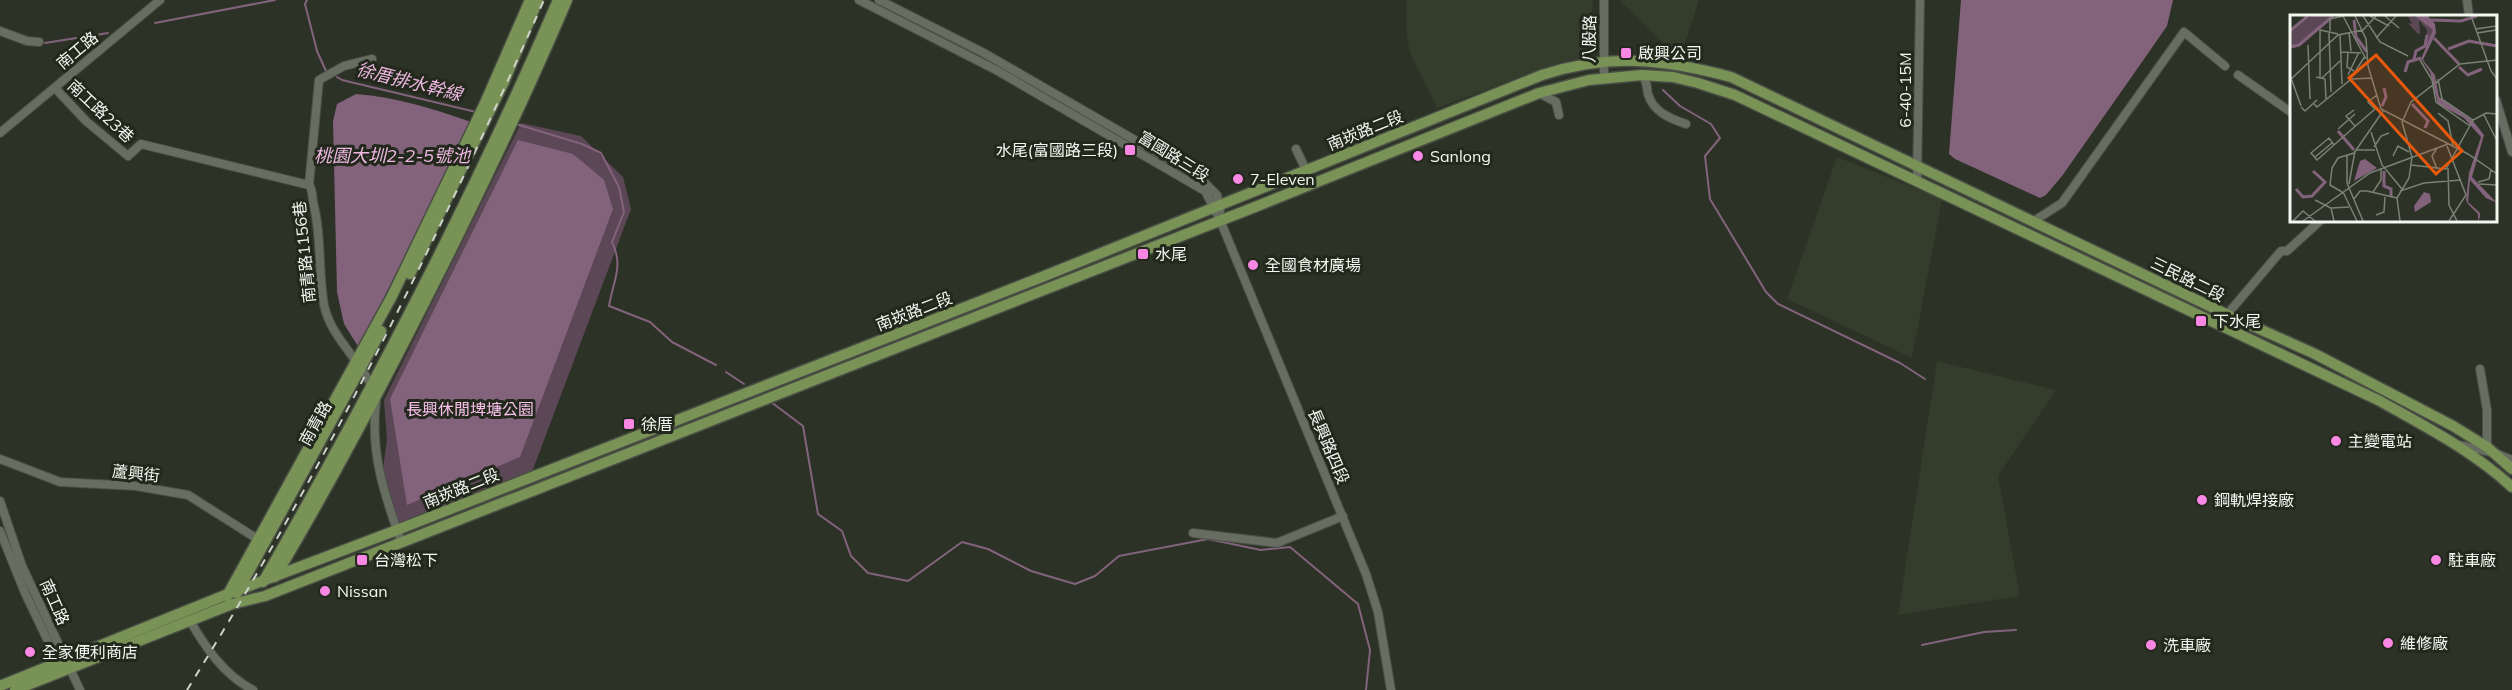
<svg xmlns="http://www.w3.org/2000/svg" width="2512" height="690" font-family="Mulish,'Noto Sans TC',sans-serif">
<style>
.built{fill:#343c2b}
.green{fill:#5c4757}
.water{fill:#83637c}
.lines{fill:none;stroke-linecap:round;stroke-linejoin:round}
.stream{stroke:#83637c;stroke-width:2}
.minor-casing{stroke:#4a4e45;stroke-width:10}
.major-casing{stroke:#4a4e45;stroke-width:13}
.minor{stroke:#676d60;stroke-width:8}
.major{stroke:#799256;stroke-width:10}
.rail{stroke:#ced3ca;stroke-width:2;stroke-dasharray:8 8;stroke-linecap:butt}
.poi-dot{fill:#fb87e5;stroke:#23281c;stroke-width:2}
.labels{text-anchor:middle;stroke-width:6;stroke-linejoin:round;paint-order:stroke}
.street-label{font-size:16px;fill:#f3f7ef;stroke:#23281c}
.poi-label{font-size:16px;fill:#f3f7ef;stroke:#23281c;text-anchor:start}
.park-label{font-size:16px;fill:#f7c0ea;stroke:#23281c}
.water-label{font-size:18px;font-style:italic;fill:#efb8e2;stroke:#23281c}
.inset-river{fill:none;stroke:#83637c;stroke-width:3}
.inset-road{fill:none;stroke:#7c8176;stroke-width:1.5}
.view{fill:#e8590c;fill-opacity:0.15;stroke:#e8590c;stroke-width:3}
.inset-edge{fill:none;stroke:#f3f7ef;stroke-width:3}
</style>
<rect width="100%" height="100%" fill="#2c3226"/>
<g class="built">
<path d="M1406 0H1593L1590 56 1558 63 1437 108 1410 53 1407 37Z"/>
<path d="M1619 0H1699L1681 56 1674 54Z"/>
<path d="M1837 157 1942 199 1912 358 1787 299Z"/>
<path d="M1937 361 2056 390 1998 476 2020 596 1898 615Z"/>
</g>
<path class="green" d="M521 123 581 136 623 177 631 209 532 472 399 523 381 484 387 439 384 400Z"/>
<g class="water">
<path d="M1961 0H2173L2167 26 2142 62 2062 176 2046 195 2040 198 1955 159 1949 154Z"/>
<path d="M356 94C396 97 434 109 471 122L359 348 344 324 337 292 333 121 337 104Z"/>
<path d="M518 140 573 154 604 180 613 209 520 457 407 505 390 399Z"/>
</g>
<g class="lines">
<g class="stream">
<path d="M307 0 305 4 317 51 326 71"/>
<path d="M155 23 275 0"/>
<path d="M45 43 108 33"/>
<path d="M337 77 342 80 476 112"/>
<path d="M1663 90 1680 106 1711 124 1720 138 1705 156 1710 199 1766 292 1778 304 1900 363 1925 379"/>
<path d="M516 124 582 144 601 153 619 187 624 212 612 242C624 266 613 281 609 306L650 322 672 342 716 365"/>
<path d="M726 372 744 384"/>
<path d="M771 402 803 426 818 514 842 531 851 556 868 573 908 581 962 542 988 549 1031 571 1075 584 1095 576 1119 556 1208 539 1261 550 1290 547 1358 604 1370 650 1366 690"/>
<path d="M1922 645 1984 632 2016 630"/>
</g>
<g class="minor-casing">
<g id="minor">
<path d="M859 0 996 70 1205 191 1220 220 1366 574 1378 612 1391 690"/>
<path d="M879 0 984 53 1199 177 1217 195 1220 211"/>
<path d="M2467 0 2469 16"/>
<path d="M0 31 27 41 39 42"/>
<path d="M1642 75C1648 82 1646 86 1648 94 1653 112 1671 119 1686 124"/>
<path d="M2238 75 2292 113"/>
<path d="M1604 78V0"/>
<path d="M55 88 86 121 128 156 141 144 309 185C313 190 312 196 313 202 322 236 318 271 324 305 331 338 360 359 373 389"/>
<path d="M1539 93 1556 102 1559 115"/>
<path d="M2496 100 2512 152"/>
<path d="M0 133 160 0"/>
<path d="M1296 149 1306 170"/>
<path d="M1917 181 1920 0"/>
<path d="M309 185 319 80 344 66 372 59"/>
<path d="M2034 221 2062 203 2184 32 2225 66"/>
<path d="M2224 318 2281 251H2287L2321 220"/>
<path d="M2480 369 2487 410V447"/>
<path d="M376 401C370 452 384 494 401 541"/>
<path d="M2459 445 2495 453 2512 460"/>
<path d="M0 459 60 482 136 486 188 495 259 540"/>
<path d="M0 501 22 566 80 690"/>
<path d="M0 531 25 593 58 662 61 664"/>
<path d="M1193 533 1277 543 1343 516"/>
<path d="M190 621C206 648 224 675 253 690"/>
</g>
</g>
<g class="major-casing">
<g id="major">
<path d="M410 274 504 82 538 0"/>
<path d="M275 577C338 472 395 362 450 252 491 169 531 85 567 0"/>
<path d="M263 582C371 393 472 200 558 0"/>
<path d="M237 593 381 331"/>
<path d="M227 596 392 296 485 103 530 0"/>
<path d="M0 686 228 594 397 530 1042 277 1542 75C1610 53 1663 59 1731 77L2226 314 2315 354 2453 426 2487 447 2512 469"/>
<path d="M15 690 232 604 265 596 1260 205 1539 93 1589 80 1642 75 1673 77 1698 83 1735 95 2380 401C2426 427 2473 451 2512 487"/>
</g>
</g>
<use href="#minor" class="minor"/>
<use href="#major" class="major"/>
<path class="rail" d="M187 690C324 470 439 237 544 0"/>
</g>
<g class="poi-dot">
<rect x="1620" y="47" width="12" height="12" rx="3"/>
<rect x="1124" y="144" width="12" height="12" rx="3"/>
<circle cx="1418" cy="156" r="6"/>
<circle cx="1238" cy="179" r="6"/>
<rect x="1137" y="248" width="12" height="12" rx="3"/>
<circle cx="1253" cy="265" r="6"/>
<rect x="2195" y="315" width="12" height="12" rx="3"/>
<rect x="623" y="418" width="12" height="12" rx="3"/>
<circle cx="2336" cy="441" r="6"/>
<circle cx="2202" cy="500" r="6"/>
<rect x="356" y="554" width="12" height="12" rx="3"/>
<circle cx="2436" cy="560" r="6"/>
<circle cx="325" cy="591" r="6"/>
<circle cx="2388" cy="643" r="6"/>
<circle cx="2151" cy="645" r="6"/>
<circle cx="30" cy="652" r="6"/>
</g>
<g class="labels">
<g class="street-label">
<text transform="translate(1589 39) rotate(-89)" y="6">八股路</text>
<text transform="translate(77 50) rotate(-40)" y="6">南工路</text>
<text transform="translate(1905 90) rotate(-90)" y="6">6-40-15M</text>
<text transform="translate(101 111) rotate(43)" y="6">南工路23巷</text>
<text transform="translate(1365 130) rotate(-22)" y="6">南崁路二段</text>
<text transform="translate(1174 156) rotate(32)" y="6">富國路三段</text>
<text transform="translate(304 252) rotate(-96)" y="6">南青路1156巷</text>
<text transform="translate(2188 279) rotate(26)" y="6">三民路二段</text>
<text transform="translate(914 311) rotate(-21)" y="6">南崁路二段</text>
<text transform="translate(315 423) rotate(-61)" y="6">南青路</text>
<text transform="translate(1329 446) rotate(67)" y="6">長興路四段</text>
<text transform="translate(136 473) rotate(6)" y="6">蘆興街</text>
<text transform="translate(461 488) rotate(-22)" y="6">南崁路二段</text>
<text transform="translate(55 602) rotate(66)" y="6">南工路</text>
</g>
<g class="poi-label">
<text x="1638" y="59">啟興公司</text>
<text x="1118" y="156" text-anchor="end">水尾(富國路三段)</text>
<text x="1430" y="162">Sanlong</text>
<text x="1250" y="185">7-Eleven</text>
<text x="1155" y="260">水尾</text>
<text x="1265" y="271">全國食材廣場</text>
<text x="2213" y="327">下水尾</text>
<text x="641" y="430">徐厝</text>
<text x="2348" y="447">主變電站</text>
<text x="2214" y="506">鋼軌焊接廠</text>
<text x="374" y="566">台灣松下</text>
<text x="2448" y="566">駐車廠</text>
<text x="337" y="597">Nissan</text>
<text x="2400" y="649">維修廠</text>
<text x="2163" y="651">洗車廠</text>
<text x="42" y="658">全家便利商店</text>
</g>
<g class="park-label">
<text x="470" y="415">長興休閒埤塘公園</text>
</g>
<g class="water-label">
<text transform="translate(409 82) rotate(14)" y="6">徐厝排水幹線</text>
<text x="392" y="162">桃園大圳2-2-5號池</text>
</g>
</g>
<g transform="translate(2290 15)">
<rect width="207" height="207" fill="#2c3226"/>
<path d="M21 1H43L5 33 0 31V18ZM118 1 128 2 143 15V21L135 34 137 15 129 5 130 19 127 18 118 8 122 9Z" fill="#5c4757"/>
<path d="M125 1H138L145 9 146 18 133 45 145 60 149 82 183 106 194 120 182 162 207 188 196 183 180 165 178 187 190 198V202L188 206V199L178 189 176 185 179 158 191 122 174 103 148 89 140 57 131 44 143 15ZM75 144 87 153 64 166 70 146ZM134 177 140 179 141 187 125 197 124 191Z" fill="#83637c"/>
<path class="inset-river" d="M64 5 66 22 77 37M141 5 171 6 187 1M0 16 18 1M144 23 169 49M0 32 9 30 43 1M158 34 179 26 207 31M124 44 126 36 135 31 137 20M169 52 178 60 192 54M115 57 118 47 131 43M122 89 138 106 135 113M92 91 96 82 94 73M48 116 64 135M94 156V171L101 174V181M6 174 13 182 22 181 35 167 23 156"/>
<path class="inset-road" d="M53 1 76 44M65 1 76 24 78 51 91 94 178 139 207 159M73 1 90 27 118 41M80 1 99 11M95 1 109 13M181 1 201 56 207 64M186 14 206 11M40 16V4L53 1M59 17 61 36M39 18 41 77M187 18 206 15V2M50 19 52 69M86 23 106 1M18 30 20 84M51 37 71 38M58 37 57 52 64 56M130 45 142 65 146 87 180 111M0 60 11 91M58 60 69 37M26 62 35 64 36 84M32 63 50 46M30 64V15L48 19M62 64 82 63M148 64 152 84 183 105M0 65 48 20 73 15 86 1M24 89 27 92 60 65 75 41M11 92 15 96 27 85M64 95 56 101 65 111M148 98 158 106 163 131M194 100 207 126M69 108 85 94 78 87 87 80M48 114 65 99M81 117 92 150 112 174M44 130 39 123 21 138 27 145 70 107M157 131 176 180 159 206M84 132 91 121 99 118M66 135H85M57 141V168L73 206M103 141 108 131 119 137M25 142 42 128M121 150 156 154 183 105 196 98 207 99M158 153 159 190 167 206M147 154 142 141 147 133M188 167 199 164 201 155M59 169 65 136M189 169 207 170M110 176 134 168 171 165M52 177 40 170 42 153 48 143 64 138 93 96M53 177 67 206M83 177 91 165V154M64 184 70 176H77L107 183M25 185 41 193 44 206M41 193 59 192M86 200 94 197 95 182M3 206 13 196 25 206M13 206 80 158 158 129M110 206 107 183 119 163 122 142 112 107 121 87 170 49 207 45"/>
<path class="view" d="M86 40 172 136 146 159 59 63Z"/>
<rect width="207" height="207" class="inset-edge"/>
</g>
</svg>
